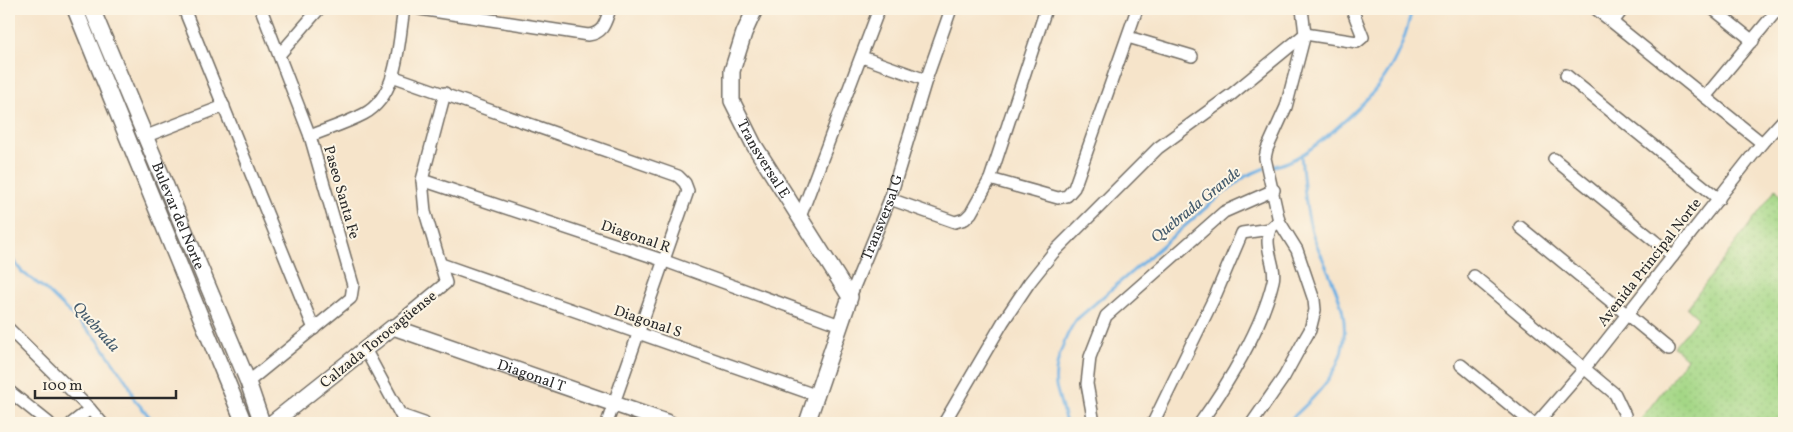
<svg xmlns="http://www.w3.org/2000/svg" width="1793" height="432" font-family="Vollkorn,serif">
<style>
.park{fill:url(#park-dots);stroke:#688158}
.lines{fill:none;stroke-linecap:round;stroke-linejoin:round}
.stream{stroke:#70b1e4;stroke-width:3}
.street-casing{stroke:#726c63;stroke-width:14}
.secondary-casing{stroke:#726c63;stroke-width:18}
.street{stroke:#fff;stroke-width:11}
.secondary{stroke:#fff;stroke-width:15}
.labels{text-anchor:middle;stroke-width:4;stroke-linejoin:round;paint-order:stroke}
.street-label{font-size:15px;fill:#2b2b2b;stroke:#fcf5e5}
.water-label{font-size:16px;font-style:italic;fill:#435a6c;stroke:#fcf5e5}
</style>
<defs>
<pattern id="park-dots" width="8" height="8" patternUnits="userSpaceOnUse" patternTransform="scale(1.25)"><rect width="8" height="8" fill="#a4d786"/><path d="M2 2h.1M6 6h.1" fill="none" stroke="#8db974" stroke-width="1.8" stroke-linecap="round"/></pattern>
</defs>
<rect width="100%" height="100%" fill="#fcf5e5"/>
<filter id="ink" filterUnits="userSpaceOnUse"><feTurbulence type="fractalNoise" baseFrequency=".02" numOctaves="2"/><feDisplacementMap in="SourceGraphic" scale="10" xChannelSelector="R" yChannelSelector="G"/><feConvolveMatrix kernelMatrix="1 2 1 2 8 2 1 2 1" color-interpolation-filters="sRGB"/></filter>
<filter id="wash" filterUnits="userSpaceOnUse"><feTurbulence type="fractalNoise" baseFrequency=".0096" numOctaves="4" result="noise"/><feDisplacementMap in="SourceGraphic" scale="20" xChannelSelector="R" yChannelSelector="G"/><feGaussianBlur stdDeviation="1.12" result="paint"/><feColorMatrix in="noise" values="0 0 0 0 0 0 0 0 0 0 0 0 0 0 0 0 0 1.4 0 .05"/><feComposite in="paint" operator="in"/></filter>
<g filter="url(#wash)">
<rect width="100%" height="100%" fill="#f6e4ca"/>
<path class="park" d="M1776 189 1784 202V423H1638L1687 359 1674 347 1698 318 1687 308Z"/>
<g class="lines">
<g class="stream">
<path d="M1271 167C1296 162 1314 147 1333 131 1377 93 1399 68 1412 9"/>
<path d="M9 255 22 272 45 289 97 339 129 385 134 399 155 423"/>
<path d="M1066 423C1063 411 1059 398 1056 386 1053 366 1065 336 1076 320L1216 199 1246 176 1265 168"/>
<path d="M1287 423C1320 392 1352 364 1343 314 1340 292 1321 258 1313 235 1305 211 1304 182 1301 156"/>
</g>
</g>
</g>
<g filter="url(#ink)">
<g class="lines">
<g class="street-casing">
<g id="street">
<path d="M184 9 314 329"/>
<path d="M261 9 310 136"/>
<path d="M420 9 588 35C604 33 605 23 610 9"/>
<path d="M1596 9 1762 143"/>
<path d="M1713 9 1753 41"/>
<path d="M1613 22 1623 9"/>
<path d="M1128 37 1192 56"/>
<path d="M280 54 319 9"/>
<path d="M862 57 926 80"/>
<path d="M1566 75 1719 199"/>
<path d="M392 76 678 176 685 183 688 191 607 423"/>
<path d="M1705 97 1778 9"/>
<path d="M144 137 224 106"/>
<path d="M1554 159 1673 256"/>
<path d="M990 179 1058 198 1067 196 1074 188 1137 9"/>
<path d="M422 180 665 261 840 325"/>
<path d="M890 199 955 222 965 219 971 213 990 179 1046 9"/>
<path d="M800 217 879 9"/>
<path d="M1520 227 1669 349"/>
<path d="M441 264 818 396"/>
<path d="M1474 276 1615 394 1625 415V423"/>
<path id="s1" d="M850 297 890 199 926 80 951 9"/>
<path d="M393 327 446 283 425 212 422 180 445 93"/>
<path d="M9 329 90 409 72 423"/>
<path d="M365 349 405 423"/>
<path d="M1461 365 1532 423"/>
<path d="M248 382 351 298 353 285 310 136C327 129 347 123 364 114 399 95 398 43 404 9"/>
<path d="M9 391 49 423"/>
<path d="M90 409 102 423"/>
<path d="M401 415 424 423"/>
<path d="M944 423 1003 322 1029 283 1053 253 1158 148 1232 94 1305 34 1357 42 1363 37 1352 9"/>
<path d="M1094 423 1087 384 1090 357 1106 316 1224 212 1274 190"/>
<path d="M1153 423 1216 294 1242 233 1270 229 1279 221"/>
<path d="M1200 423C1228 384 1262 328 1273 281 1277 266 1263 248 1270 229"/>
<path d="M1252 423 1284 377 1302 344 1310 330 1315 310 1314 300 1297 250 1279 221 1265 158 1267 149 1286 107 1305 34 1302 9"/>
<path d="M1537 423 1584 369 1762 143 1784 119"/>
</g>
</g>
<g class="secondary-casing">
<g id="secondary">
<path d="M75 9 244 423"/>
<path id="s2" d="M92 9 248 382 262 423"/>
<path id="s3" d="M755 9 744 33 732 71V101L754 145 850 297 807 423"/>
<path id="s4" d="M272 423 393 327 669 423"/>
</g>
</g>
<use href="#street" class="street"/>
<use href="#secondary" class="secondary"/>
</g>
</g>
<g class="labels">
<g class="street-label">
<text dy="5" stroke="none"><textPath href="#s3" startOffset="162">Transversal E</textPath></text>
<text transform="translate(342 192) rotate(74)" y="5">Paseo Santa Fe</text>
<text dy="5" stroke="none"><textPath href="#s2" startOffset="224">Bulevar del Norte</textPath></text>
<text dy="5" stroke="none"><textPath href="#s1" startOffset="86">Transversal G</textPath></text>
<text transform="translate(636 236) rotate(19)" y="5">Diagonal R</text>
<text transform="translate(1649 262) rotate(-52)" y="5">Avenida Principal Norte</text>
<text transform="translate(648 321) rotate(19)" y="5">Diagonal S</text>
<text transform="translate(378 339) rotate(-39)" y="5">Calzada Torocagüense</text>
<text dy="5" stroke="none"><textPath href="#s4" startOffset="301">Diagonal T</textPath></text>
</g>
<g class="water-label">
<text transform="translate(1195 204) rotate(-39)" y="6">Quebrada Grande</text>
<text transform="translate(97 326) rotate(48)" y="6">Quebrada</text>
</g>
</g>
<rect width="1793" height="432" fill="none" stroke="#fcf5e5" stroke-width="30"/>
<path d="M35 390v8h141v-8" fill="none" stroke="#2b2b2b" stroke-width="2.5"/>
<text x="42" y="390" font-size="15" fill="#2b2b2b" stroke="#fcf5e5" stroke-width="4" paint-order="stroke">100 m</text>
</svg>
